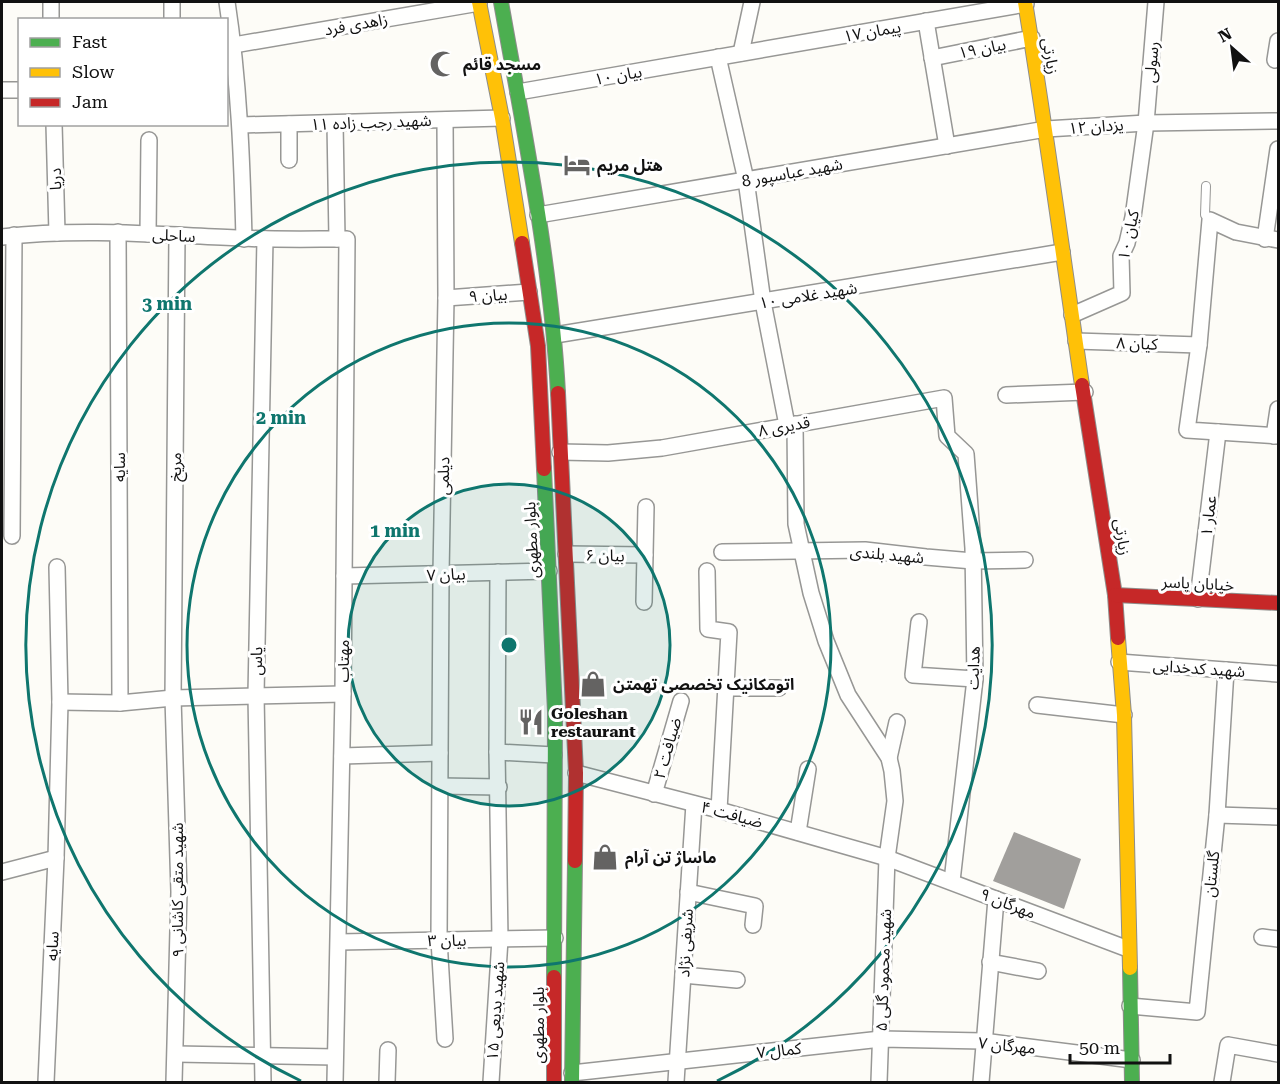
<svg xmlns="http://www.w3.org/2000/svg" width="1280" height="1084" font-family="'Roboto Serif','Noto Sans Arabic',serif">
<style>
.building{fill:#a19f9c}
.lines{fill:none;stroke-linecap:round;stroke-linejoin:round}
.lane-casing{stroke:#979795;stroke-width:10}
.street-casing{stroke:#979795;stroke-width:18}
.fast-casing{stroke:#8e8d8b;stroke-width:16}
.slow-casing{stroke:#8e8d8b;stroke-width:16}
.jam-casing{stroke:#8e8d8b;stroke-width:16}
.lane{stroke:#fffffe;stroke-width:8}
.street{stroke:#fffffe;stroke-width:15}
.fast{stroke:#4caf50;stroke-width:14}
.slow{stroke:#ffc107;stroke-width:14}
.jam{stroke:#c62828;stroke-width:14}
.ring{fill:none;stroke:#0f766e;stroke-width:3}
.labels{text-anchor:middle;stroke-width:6;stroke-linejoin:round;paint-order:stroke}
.street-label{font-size:16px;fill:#111;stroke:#fff}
.poi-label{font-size:16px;font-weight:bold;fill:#111;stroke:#fff;text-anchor:start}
.centre{fill:#0f766e;stroke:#fff;stroke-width:3}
.ring-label{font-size:18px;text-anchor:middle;font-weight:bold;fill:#0f766e;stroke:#fff;stroke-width:6;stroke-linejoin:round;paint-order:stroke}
</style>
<rect width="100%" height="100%" fill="#fdfcf7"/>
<path class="building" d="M1014 832 1081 859 1064 909 993 881Z"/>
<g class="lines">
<g class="lane-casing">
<path id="lane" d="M1206 186 1205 215 1210 220"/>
</g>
<g class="street-casing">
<g id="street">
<path d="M51 2V20"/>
<path d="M172 2V20"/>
<path d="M227 2C239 81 242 159 244 239"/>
<path d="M926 21 947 146"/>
<path d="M234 45 479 3"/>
<path d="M741 53 752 2"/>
<path d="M718 57 746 180 763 302 787 425"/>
<path d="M932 58 1032 38"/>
<path d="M1275 60 1278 41"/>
<path d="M2 90H20"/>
<path d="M518 92 1026 4"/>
<path d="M445 120 446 298 441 574 439 940 445 1039"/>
<path d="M335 123 337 239"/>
<path d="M54 124 57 233"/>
<path d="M241 125 502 118"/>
<path d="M289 160V124"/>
<path d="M538 215 1046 129 1146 123 1278 121"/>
<path d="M118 232 120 703"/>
<path d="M148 234 149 140"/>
<path d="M2 237C81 228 161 235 241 238 276 240 312 239 347 239L343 694 335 1082"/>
<path d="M1265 239 1278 149"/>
<path d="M1278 240 1236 232 1210 220 1199 345 1187 430 1278 436"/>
<path d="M446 298 529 292"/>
<path d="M1072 315 1122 293 1121 256 1127 243 1133 217 1146 123 1156 2"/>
<path d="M555 335 1062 252"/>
<path d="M1076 341 1199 345"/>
<path d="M1006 395 1085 392"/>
<path d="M795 424 796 524 811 593 826 641 848 695 889 758 892 771 895 801 887 858 879 1082"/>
<path d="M1274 436 1278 409"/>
<path d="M560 452 608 453 662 448 944 398 947 436 966 454 973 548 975 679 952 881"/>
<path d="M12 536 14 235"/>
<path d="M722 552 865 550 926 557 973 561 1025 560"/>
<path d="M566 554 645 555"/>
<path d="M707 571 708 629 729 632 719 810"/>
<path d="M344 576 549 571"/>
<path d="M1198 599 1218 432"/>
<path d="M644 602 646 507"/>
<path d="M919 622 913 675 975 679"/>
<path d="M1119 662 1278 674"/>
<path d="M726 688H779"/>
<path d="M60 702 120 703 173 698 343 694"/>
<path d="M1037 705 1124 715"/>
<path d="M497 752 554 755"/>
<path d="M342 756 440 753"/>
<path d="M889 758 897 722"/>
<path d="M576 773 719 810 887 858 1128 949"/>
<path d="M440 786 499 787"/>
<path d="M654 794 681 701"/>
<path d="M1217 815 1278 817"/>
<path d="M798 832 808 769"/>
<path d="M2 872 56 858"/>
<path d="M688 892 755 906 753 925"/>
<path d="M1262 937 1278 939"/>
<path d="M339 942 555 938"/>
<path d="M990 962 1038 971"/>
<path d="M683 975 737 980"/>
<path d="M1130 1006 1197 1012 1217 815 1226 670"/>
<path d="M176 1054 335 1057"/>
<path d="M572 1073 881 1039 983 1041 1132 1060"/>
<path d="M46 1082 56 858 60 702 57 567"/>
<path d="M174 1082 179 892 173 698 177 235"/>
<path d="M263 1082 256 695 265 239"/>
<path d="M387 1082 388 1050"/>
<path d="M491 1082 500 939 497 752 498 572"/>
<path d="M676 1082 694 804"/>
<path d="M981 1082 996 899"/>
<path d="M1222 1082 1228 1045 1278 1054"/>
</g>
</g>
<g class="fast-casing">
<g id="fast">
<path d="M501 2C524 132 551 262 558 393"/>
<path d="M544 469 555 712 554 977"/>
<path d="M1130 968 1132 1082"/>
<path d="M572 1082 575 861"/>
</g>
</g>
<g class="slow-casing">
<g id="slow">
<path d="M479 2 502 118 522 243"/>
<path d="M1025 2C1046 129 1063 257 1082 385"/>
<path d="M1118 638 1124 715 1130 968"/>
</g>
</g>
<g class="jam-casing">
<g id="jam">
<path d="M522 243 538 346 544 469"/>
<path d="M1082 385 1115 595 1118 638"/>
<path d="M558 393 576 773 575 861"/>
<path d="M1115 595 1278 603"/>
<path d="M554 1082V977"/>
</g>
</g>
<use href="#lane" class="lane"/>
<use href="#street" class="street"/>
<use href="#fast" class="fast"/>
<use href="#slow" class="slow"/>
<use href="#jam" class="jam"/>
</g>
<circle cx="509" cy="645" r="161" fill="#0f766e" fill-opacity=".12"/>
<g class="ring">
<circle cx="509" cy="645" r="161"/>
<circle cx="509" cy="645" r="322"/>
<path d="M301 1081A483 483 0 1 1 717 1081"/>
</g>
<defs>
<g id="mosque-bare" transform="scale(2.07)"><path d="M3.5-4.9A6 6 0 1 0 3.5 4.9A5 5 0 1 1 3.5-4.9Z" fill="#646362" stroke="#fff" stroke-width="2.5" paint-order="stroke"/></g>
<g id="hotel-bare" transform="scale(2.07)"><path d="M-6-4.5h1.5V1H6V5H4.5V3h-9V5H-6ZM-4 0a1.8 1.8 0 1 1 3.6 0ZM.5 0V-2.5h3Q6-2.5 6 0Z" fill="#646362" stroke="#fff" stroke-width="2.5" paint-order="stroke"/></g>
<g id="shop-bare" transform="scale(2.07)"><path d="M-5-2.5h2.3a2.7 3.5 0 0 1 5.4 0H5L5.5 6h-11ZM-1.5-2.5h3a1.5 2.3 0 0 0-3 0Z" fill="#646362" stroke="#fff" stroke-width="2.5" paint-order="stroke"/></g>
<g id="restaurant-bare" transform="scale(2.07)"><path d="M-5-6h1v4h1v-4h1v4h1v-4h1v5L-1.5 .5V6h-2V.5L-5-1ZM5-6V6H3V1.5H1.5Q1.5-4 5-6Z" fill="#646362" stroke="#fff" stroke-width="2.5" paint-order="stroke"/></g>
</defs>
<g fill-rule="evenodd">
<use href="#mosque-bare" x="443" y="64"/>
<use href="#hotel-bare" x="577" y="165"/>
<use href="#shop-bare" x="593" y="684"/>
<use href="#restaurant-bare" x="531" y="722"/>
<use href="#shop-bare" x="605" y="857"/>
</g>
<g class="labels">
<g class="street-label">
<text transform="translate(356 24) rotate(-10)" y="6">زاهدی فرد</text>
<text transform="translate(872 31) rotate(-10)" y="6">پیمان ۱۷</text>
<text transform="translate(982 48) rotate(-11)" y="6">بیان ۱۹</text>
<text transform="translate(1051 56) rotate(81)" y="6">زیارتی</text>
<text transform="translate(1151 62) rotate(-85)" y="6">رسولی</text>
<text transform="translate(618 75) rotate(-10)" y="6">بیان ۱۰</text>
<text transform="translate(371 122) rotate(-2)" y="6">شهید رجب زاده ۱۱</text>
<text transform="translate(1096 126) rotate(-4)" y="6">یزدان ۱۲</text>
<text transform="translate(792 172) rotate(-10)" y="6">شهید عباسپور 8</text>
<text transform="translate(55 179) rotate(-91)" y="6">دریا</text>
<text transform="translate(174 235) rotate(3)" y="6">ساحلی</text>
<text transform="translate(1128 235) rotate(-78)" y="6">کیان ۱۰</text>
<text transform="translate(488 295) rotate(-4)" y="6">بیان ۹</text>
<text transform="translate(808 295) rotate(-9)" y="6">شهید غلامی ۱۰</text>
<text transform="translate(1137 343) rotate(2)" y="6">کیان ۸</text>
<text transform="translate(784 426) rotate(-10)" y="6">قدیری ۸</text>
<text transform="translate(119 467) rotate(-90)" y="6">سایه</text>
<text transform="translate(175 467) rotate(-89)" y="6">مریخ</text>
<text transform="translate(443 476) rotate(-89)" y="6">دیلمی</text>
<text transform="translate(1208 516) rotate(-83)" y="6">عمار ۱</text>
<text transform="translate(1123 537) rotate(82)" y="6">زیارتی</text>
<text transform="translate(531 540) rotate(-93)" y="6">بلوار مطهری</text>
<text transform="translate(887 554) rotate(5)" y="6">شهید بلندی</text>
<text transform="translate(605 555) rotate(1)" y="6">بیان ۶</text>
<text transform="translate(446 574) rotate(-2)" y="6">بیان ۷</text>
<text transform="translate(1198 583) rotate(3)" y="6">خیابان یاسر</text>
<text transform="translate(256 661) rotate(-89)" y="6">یاس</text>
<text transform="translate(343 661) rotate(-90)" y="6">مهتاب</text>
<text transform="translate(973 668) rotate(-88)" y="6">هدایت</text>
<text transform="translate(1199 668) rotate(4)" y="6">شهید کدخدایی</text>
<text transform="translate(667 748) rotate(-74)" y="6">ضیافت ۲</text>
<text transform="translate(732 814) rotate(15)" y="6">ضیافت ۴</text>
<text transform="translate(1211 874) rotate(-84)" y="6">گلستان</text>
<text transform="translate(177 890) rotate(-90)" y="6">شهید متقی کاشانی ۹</text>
<text transform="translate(1008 903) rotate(21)" y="6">مهرگان ۹</text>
<text transform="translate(447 940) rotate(-1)" y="6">بیان ۳</text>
<text transform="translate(685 943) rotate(-87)" y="6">شریفی نژاد</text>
<text transform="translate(52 946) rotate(-87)" y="6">سایه</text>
<text transform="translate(883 970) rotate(-88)" y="6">شهید محمود گلی ۵</text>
<text transform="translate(495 1011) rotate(-86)" y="6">شهید بدیعی ۱۵</text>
<text transform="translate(538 1025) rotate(-90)" y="6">بلوار مطهری</text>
<text transform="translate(1007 1045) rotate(6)" y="6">مهرگان ۷</text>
<text transform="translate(779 1050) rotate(-6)" y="6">کمال ۷</text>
</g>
<g class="poi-label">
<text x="463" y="70">مسجد قائم</text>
<text x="597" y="171">هتل مریم</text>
<text x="613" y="690">اتومکانیک تخصصی تهمتن</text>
<text x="551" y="719">Goleshan<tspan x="551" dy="18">restaurant</tspan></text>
<text x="625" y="863">ماساژ تن آرام</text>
</g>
</g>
<circle cx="509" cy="645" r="9" class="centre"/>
<g class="ring-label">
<text x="167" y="310">3 min</text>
<text x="281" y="424">2 min</text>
<text x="395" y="537">1 min</text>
</g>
<rect width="1280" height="1084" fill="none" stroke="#111111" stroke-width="6"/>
<rect x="18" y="18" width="210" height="108" fill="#ffffff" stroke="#a0a0a0" stroke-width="1.5"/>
<rect x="30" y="38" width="30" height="9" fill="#4caf50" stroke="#a0a0a0" stroke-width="1.5"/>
<text x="72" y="48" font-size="18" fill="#111111">Fast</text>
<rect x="30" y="68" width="30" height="9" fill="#ffc107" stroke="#a0a0a0" stroke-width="1.5"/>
<text x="72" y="78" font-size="18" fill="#111111">Slow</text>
<rect x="30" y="98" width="30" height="9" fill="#c62828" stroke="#a0a0a0" stroke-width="1.5"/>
<text x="72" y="108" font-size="18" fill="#111111">Jam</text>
<g transform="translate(1232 48) rotate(332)" stroke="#ffffff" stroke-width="4.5" paint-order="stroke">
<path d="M0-4.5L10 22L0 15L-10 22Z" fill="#111111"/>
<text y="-9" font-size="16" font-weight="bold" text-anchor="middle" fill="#111111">N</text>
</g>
<path d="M1070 1054v9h100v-9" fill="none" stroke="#111111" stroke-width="3"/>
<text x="1079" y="1054" font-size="18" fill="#111111" stroke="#ffffff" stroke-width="4.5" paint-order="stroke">50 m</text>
</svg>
